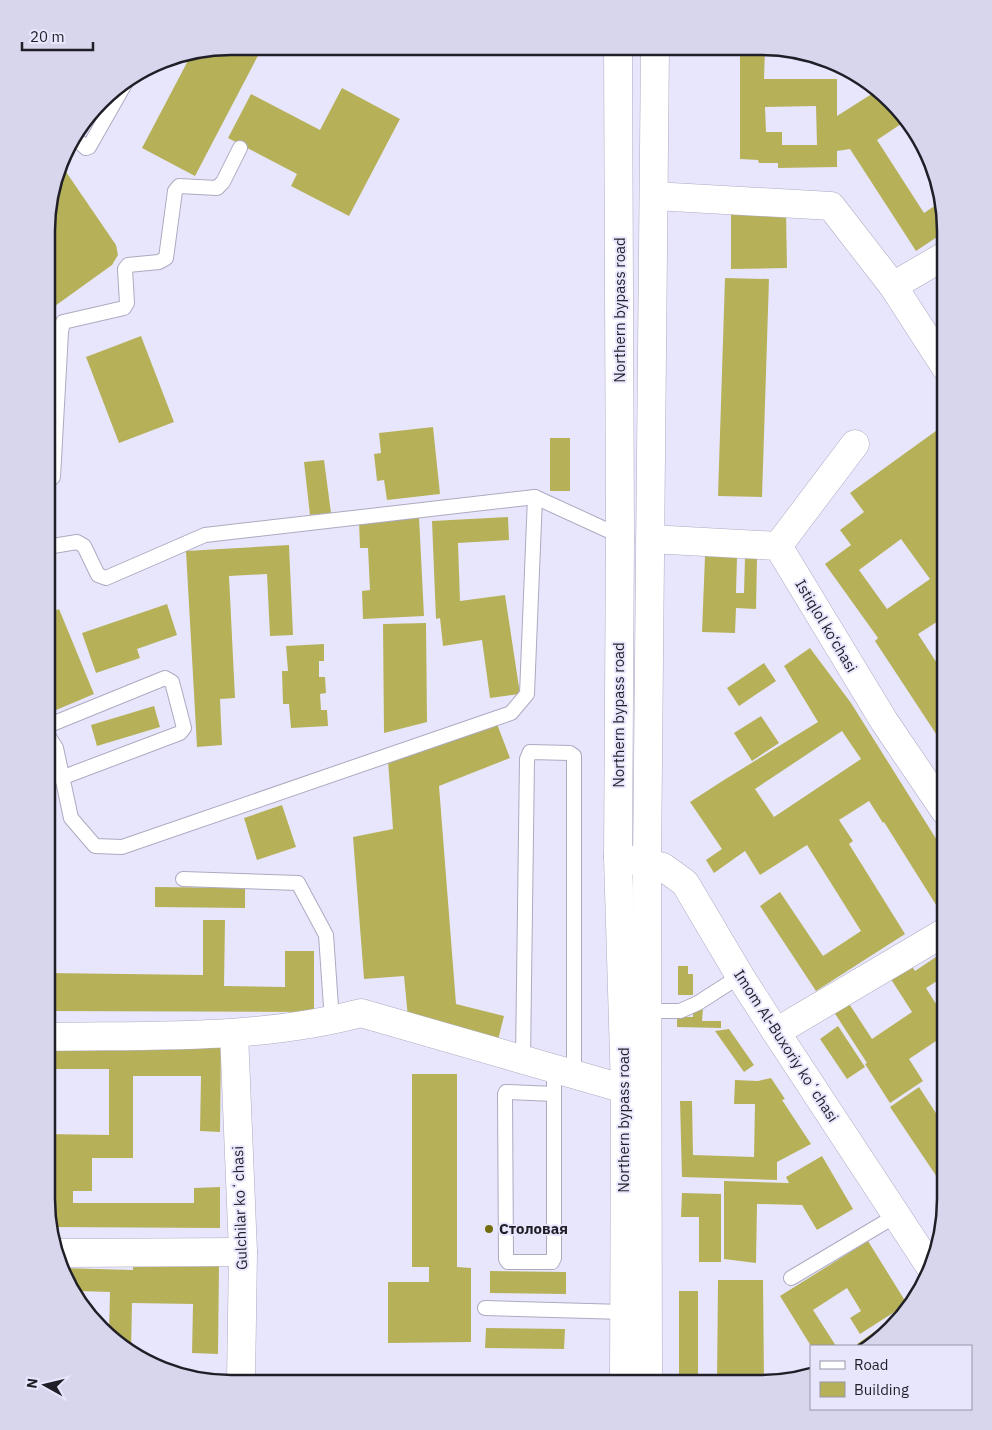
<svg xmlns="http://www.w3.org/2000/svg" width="992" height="1430" font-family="'IBM Plex Sans',sans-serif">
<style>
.building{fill:#b6b159;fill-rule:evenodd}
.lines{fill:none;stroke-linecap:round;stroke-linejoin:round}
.service-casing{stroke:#adaac0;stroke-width:16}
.minor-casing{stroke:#adaac0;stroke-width:29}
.tertiary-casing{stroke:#adaac0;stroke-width:29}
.primary-casing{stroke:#adaac0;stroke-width:29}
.service{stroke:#fff;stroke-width:14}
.minor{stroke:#fff;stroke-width:28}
.tertiary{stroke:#fff;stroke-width:28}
.primary{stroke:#fff;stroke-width:28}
.poi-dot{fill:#736d0b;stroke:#e8e6fd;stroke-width:2}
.labels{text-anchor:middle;stroke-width:4;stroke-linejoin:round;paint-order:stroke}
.street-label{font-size:15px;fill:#201f27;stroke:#e8e6fd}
.poi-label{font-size:15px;font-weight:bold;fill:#201f27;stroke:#e8e6fd;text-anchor:start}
.rim{fill:none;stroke:#201f27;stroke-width:2.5}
</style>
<rect width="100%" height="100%" fill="#e8e6fd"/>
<g class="building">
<path d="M231 46H263L195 176 142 148 192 53Z"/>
<path d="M740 48H765L764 79H837V116L878 90 904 122 877 140 924 213 939 203 946 231 916 251 850 149 837 151V167L778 168V163H759L758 160 740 159ZM816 106 817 145H782V132H766L765 107Z"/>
<path d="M342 88 400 119 349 216 291 186 297 174 228 138 251 94 320 130Z"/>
<path d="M62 166 116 245 118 255 112 265 48 311V207Z"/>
<path d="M786 211 787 268 731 269V212Z"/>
<path d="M725 278 769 279 762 497 718 496Z"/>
<path d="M946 284V304L937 290Z"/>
<path d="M141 336 174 422 119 443 86 357Z"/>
<path d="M433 427 440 494 387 500 384 480 377 481 374 454 381 453 379 433Z"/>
<path d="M940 428 946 437V527L938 533 946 543V616L918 634 946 677V749L875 641 878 638 825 564 851 545 840 530 864 512 850 493ZM901 539 930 579 887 609 859 570Z"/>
<rect x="550" y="438" width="20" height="53"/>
<path d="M324 460 331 513 310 515 304 462Z"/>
<path d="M419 517 424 616 363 619 362 591 370 590 368 548H360L359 520Z"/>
<path d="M508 517 509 540 458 543 460 601 505 595 520 694 490 698 482 640 443 646 440 618 436 619 432 521Z"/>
<path d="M289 545 293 635 270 636 267 574 229 576 235 698 220 699 222 745 197 747 186 551Z"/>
<path d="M705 556 737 557 736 593H744L745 557H757L756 609 736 608 735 633 702 632Z"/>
<path d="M167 604 177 635 137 649 140 658 96 673 82 633Z"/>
<path d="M59 609 94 694 49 713 47 709V614Z"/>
<path d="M426 623 427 722 384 733 383 624Z"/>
<path d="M324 644V661H319V677H325L326 693 320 694 321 710H327L328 726 291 728 289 704H283L282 671H288L286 646Z"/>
<path d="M810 648 851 703 945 853V904L938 908 884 822 883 823 869 801 839 820 853 841 849 844 905 934 816 991 760 906 780 892 823 956 861 931 807 845 760 875 745 851 714 873 706 860 722 849 690 802 724 780 818 722 784 666ZM842 731 861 759 774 817 755 789Z"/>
<path d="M764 663 776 681 739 706 727 688Z"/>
<path d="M154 706 160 727 97 746 91 725Z"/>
<path d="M761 716 779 743 752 761 734 733Z"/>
<path d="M497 724 510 758 439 786 456 1004 504 1016 498 1040 408 1018 404 976 364 979 353 837 393 829 388 761Z"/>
<path d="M47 797H50L51 814H47Z"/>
<path d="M282 805 296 847 257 860 244 818Z"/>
<path d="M155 887 245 888V908L155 907Z"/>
<path d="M203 920H225L224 986 285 987V951H314V1012L47 1011V973L203 975Z"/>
<path d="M945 951V976L926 988 945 1018V1035L909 1059 923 1081 890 1103 865 1064 867 1063 832 1009 846 999 872 1039 912 1012 887 973 907 959 915 971Z"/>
<path d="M678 966H688V974H693V995H678Z"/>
<path d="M693 1008H703L702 1021H721V1028L677 1027V1017H693Z"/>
<path d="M838 1026 865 1067 847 1079 820 1039Z"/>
<path d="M729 1029 754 1065 744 1072 715 1031Z"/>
<path d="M47 1044 221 1045 220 1132 200 1131 201 1076H133V1158H92V1191H73V1203H194V1188L220 1187V1228L53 1227 46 1199V1182H50V1158H46V1134L109 1135V1069H46Z"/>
<path d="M412 1074H457V1267L471 1268V1342L388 1343V1282H429V1267H412Z"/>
<path d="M771 1078 785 1099 782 1100 811 1144 777 1162V1180L682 1177 680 1101H692L693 1155 754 1157 755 1104H734L735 1080 758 1081Z"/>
<path d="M919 1087 945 1127V1189L890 1107Z"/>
<path d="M822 1156 853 1209 817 1230 802 1205 757 1204 756 1263 724 1259V1181L789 1183 786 1177Z"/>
<path d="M682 1193 721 1194V1262H699V1217H681Z"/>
<path d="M868 1241 907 1304 860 1334 850 1318 861 1311 847 1288 813 1310 836 1346H811L780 1296Z"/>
<path d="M133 1265 219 1266 218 1354 192 1353 193 1304 132 1303 131 1353 119 1346 109 1333 110 1292 78 1291V1296L65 1280 62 1268 133 1270Z"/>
<path d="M490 1271 566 1272V1294L490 1293Z"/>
<path d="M718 1280H763L764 1383 717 1384Z"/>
<rect x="679" y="1291" width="19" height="91"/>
<path d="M907 1309 882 1338 870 1346H858L857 1344Z"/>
<path d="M486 1328 565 1329 564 1349 485 1348Z"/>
<path d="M199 1376 217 1377V1382L199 1380Z"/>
</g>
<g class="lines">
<g class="service-casing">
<g id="service">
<path d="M73 136 86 148 89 147 126 82"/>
<path d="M47 482 53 477 61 332 63 322 124 308 127 303 125 269 128 265 159 262 166 258 175 191 179 186 217 188 223 182 240 148"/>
<path d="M47 547 77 542 84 546 98 575 106 578 205 535 535 497 620 536"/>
<path d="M47 726 165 678 172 682 184 728 180 733 61 778"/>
<path d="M47 734 56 748 71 818 95 846 122 847 511 713 527 694 535 497"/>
<path d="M183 879 298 883 326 935 332 1021"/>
<path d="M647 1011H680L698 1003 740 976"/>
<path d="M523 1059 527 759 530 752 570 753 574 756V1075"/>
<path d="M554 1069V1258L552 1262H508L506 1259 505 1094 506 1092 554 1094"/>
<path d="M791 1278 897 1215"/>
<path d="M485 1308 624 1312"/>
</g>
</g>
<g class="minor-casing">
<g id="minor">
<path d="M654 196 831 206 893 286 946 368"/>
<path d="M893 286 946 255"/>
<path d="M650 539 778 546 884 721 945 811"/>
<path d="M778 546 855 444"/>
<path d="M776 1032 945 932"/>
<path d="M234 1033 243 1252 241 1382"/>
<path d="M47 1037C151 1035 260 1040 361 1013L625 1089"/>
<path d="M59 1253 243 1252"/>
</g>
</g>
<g class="tertiary-casing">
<path id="tertiary" d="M618 857 663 867 685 883 740 976 776 1032 931 1268"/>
</g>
<g class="primary-casing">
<g id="primary">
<path d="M618 47 620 536 618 857 625 1089 624 1383"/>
<path d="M648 1383 647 864 655 47"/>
</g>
</g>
<use href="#service" class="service"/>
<use href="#minor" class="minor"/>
<use href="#tertiary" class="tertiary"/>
<use href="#primary" class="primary"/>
</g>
<circle class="poi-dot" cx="489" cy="1229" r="5"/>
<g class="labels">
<g class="street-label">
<text transform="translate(620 310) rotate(-90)" y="5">Northern bypass road</text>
<text transform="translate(826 626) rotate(59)" y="5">Istiqlol ko‘chasi</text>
<text transform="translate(619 715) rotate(-90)" y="5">Northern bypass road</text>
<text transform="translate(786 1046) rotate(57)" y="5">Imom Al-Buxoriy koʻchasi</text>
<text transform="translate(624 1120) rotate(-90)" y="5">Northern bypass road</text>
<text transform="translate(240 1208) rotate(-92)" y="5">Gulchilar koʻchasi</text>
</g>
<g class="poi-label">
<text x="499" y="1234">Столовая</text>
</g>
</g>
<path d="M0 0H992V1430H0ZM231 55H761A176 176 0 0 1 937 231V1199A176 176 0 0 1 761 1375H231A176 176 0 0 1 55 1199V231A176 176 0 0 1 231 55Z" fill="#d8d6ec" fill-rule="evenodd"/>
<path class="rim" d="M231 55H761A176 176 0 0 1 937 231V1199A176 176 0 0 1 761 1375H231A176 176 0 0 1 55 1199V231A176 176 0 0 1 231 55Z"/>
<rect x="810" y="1345" width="162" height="65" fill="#e8e6fd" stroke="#9896a7"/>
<rect x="820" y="1361" width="25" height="8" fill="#ffffff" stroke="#9896a7"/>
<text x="854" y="1370" font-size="15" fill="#201f27">Road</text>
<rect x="820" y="1382" width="25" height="15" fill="#b6b159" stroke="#9896a7"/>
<text x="854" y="1395" font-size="15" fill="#201f27">Building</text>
<g transform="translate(45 1385) rotate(278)" stroke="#e8e6fd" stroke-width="4" paint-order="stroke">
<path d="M0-4L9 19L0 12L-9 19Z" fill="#201f27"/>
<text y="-8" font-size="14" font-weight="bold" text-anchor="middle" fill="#201f27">N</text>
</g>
<path d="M22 42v8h71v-8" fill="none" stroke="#201f27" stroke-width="2.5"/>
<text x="30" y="42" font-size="15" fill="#201f27" stroke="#e8e6fd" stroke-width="4" paint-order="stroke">20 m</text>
</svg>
